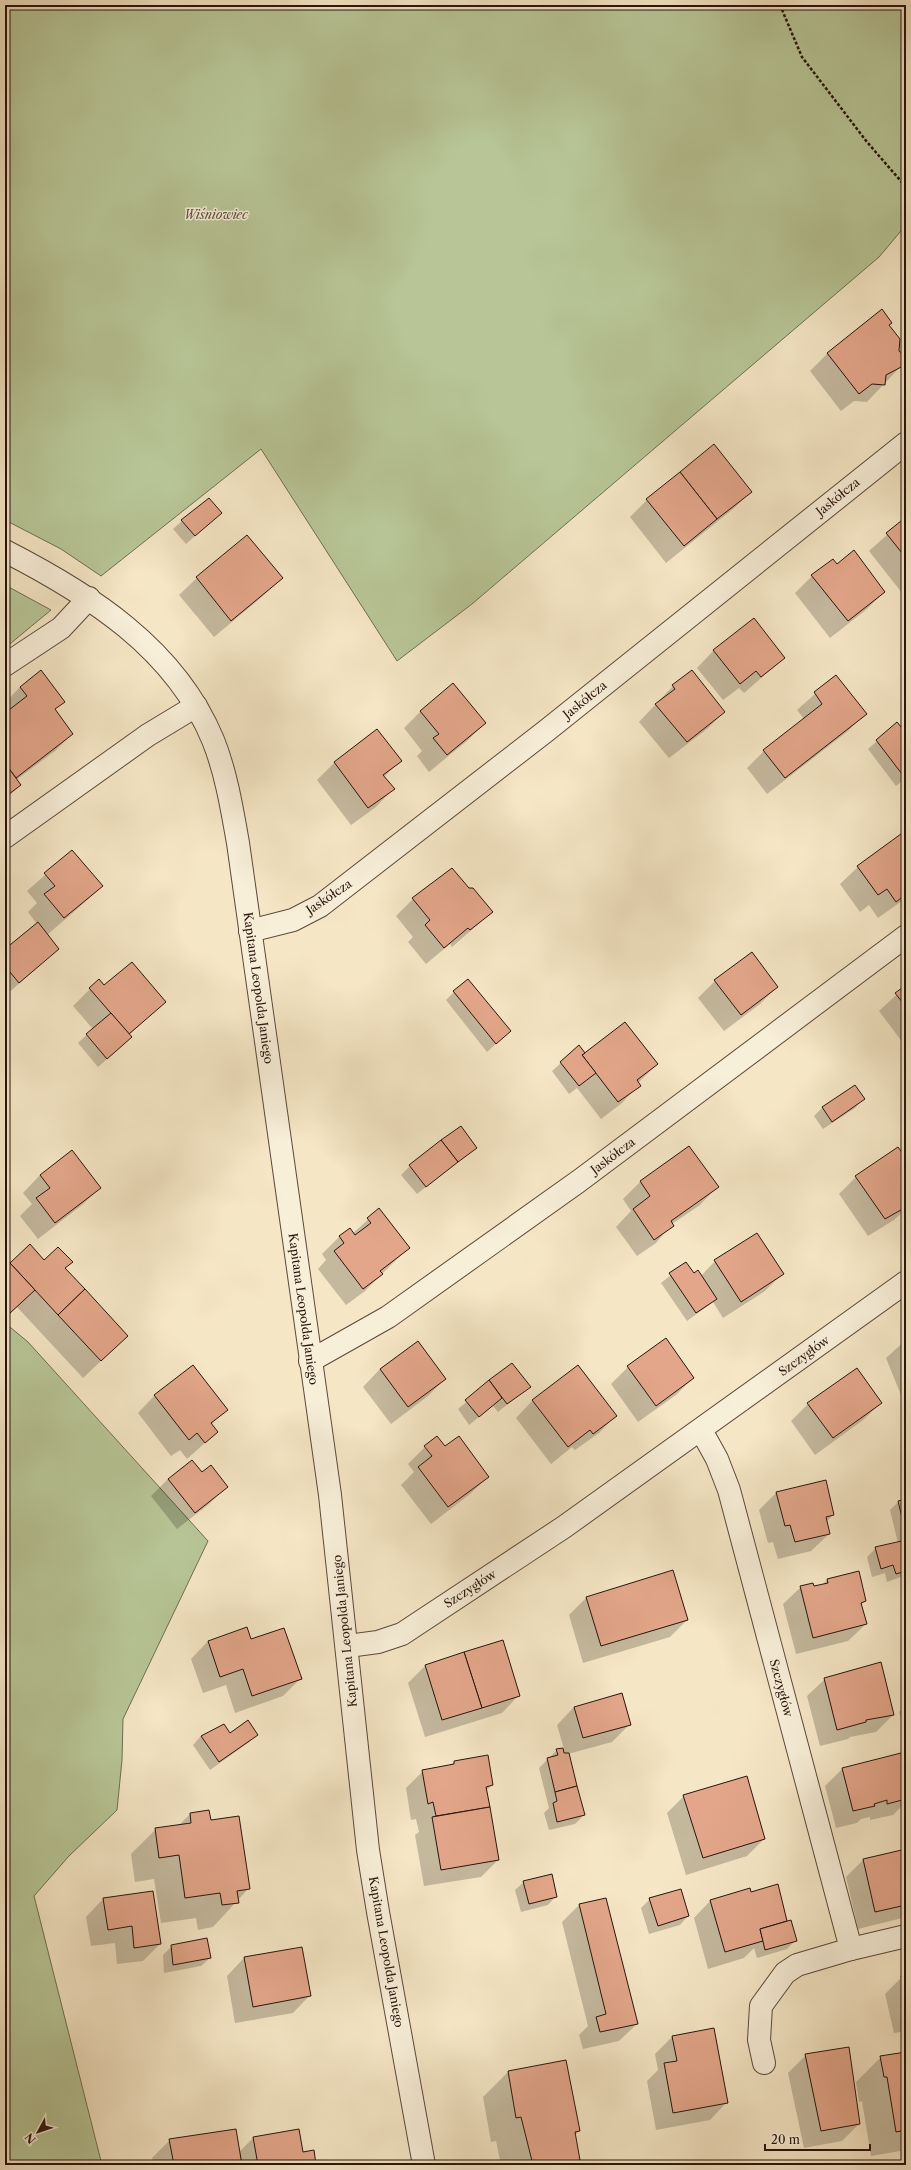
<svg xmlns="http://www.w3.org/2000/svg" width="911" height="2170" font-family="'Libre Caslon Text',serif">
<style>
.green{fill:#b8c697;stroke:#706d52}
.shadow{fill:#0003}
.building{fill:#e3a68a;stroke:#28140c}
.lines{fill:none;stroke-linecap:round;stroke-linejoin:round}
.minor-casing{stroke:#5b483a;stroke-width:24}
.path{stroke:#28140c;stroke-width:2.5;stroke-dasharray:3 2;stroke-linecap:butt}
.minor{stroke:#f8efd9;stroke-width:22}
.labels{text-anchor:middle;stroke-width:3;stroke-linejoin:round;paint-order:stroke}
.park-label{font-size:12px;font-style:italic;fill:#5a523d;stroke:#f8efd9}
.street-label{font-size:12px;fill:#28140c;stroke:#f8efd9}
</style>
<rect width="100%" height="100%" fill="#f5e6c5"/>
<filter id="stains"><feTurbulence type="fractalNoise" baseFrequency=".005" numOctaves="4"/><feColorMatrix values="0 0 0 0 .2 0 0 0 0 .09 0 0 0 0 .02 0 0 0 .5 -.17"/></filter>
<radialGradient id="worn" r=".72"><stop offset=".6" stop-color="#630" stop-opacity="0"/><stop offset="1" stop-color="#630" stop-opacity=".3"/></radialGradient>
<g class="green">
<path d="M5 5H906V225L879 257 472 604 397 661 261 449 101 576 61 549 5 520Z"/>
<path d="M5 585 51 610 5 648Z"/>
<path d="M5 1323 28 1342 208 1541 123 1719 122 1760 117 1810 69 1856 34 1896 102 2165H5Z"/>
</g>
<g class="shadow">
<path d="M881 310 902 365 867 402 854 401 841 411 810 371 827 354Z"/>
<path d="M751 492 733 509 666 563 630 517 647 500Z"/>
<path d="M221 513 186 544 173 529 182 521Z"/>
<path d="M906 518V590L902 593 869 551Z"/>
<path d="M247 537 281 578 264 595 214 637 179 595 197 578Z"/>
<path d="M837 565 884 592 867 609 830 638 795 593 812 576Z"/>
<path d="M714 650 784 658 744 693 739 688 723 700 697 668Z"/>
<path d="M835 676 865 714 848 731 767 794 747 768 764 751 804 719 797 710Z"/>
<path d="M673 686 724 712 707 729 669 758 639 722Z"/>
<path d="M20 687 63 702 54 710 72 734 55 751 16 780 20 785 5 800V714L8 711 5 707V703Z"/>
<path d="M421 711 485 723 468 740 429 772 417 756 422 751 404 728Z"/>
<path d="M897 724 906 735V778L896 786 868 749Z"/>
<path d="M400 761 384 777 393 789 376 807 351 825 317 780 335 762Z"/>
<path d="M905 832 906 898 878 918 869 905 860 912 840 884 858 867Z"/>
<path d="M72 851 102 886 84 903 47 935 58 949 5 996V950L37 924 28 912 37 903 27 891Z"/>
<path d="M413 899 492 912 452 947 450 944 426 964 408 942 413 937 396 916Z"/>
<path d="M715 981 777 987 760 1004 724 1031 698 998Z"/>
<path d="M104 986 165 1002 129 1035 122 1046 98 1067 78 1043 93 1029 73 1006 90 989Z"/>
<path d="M906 986V1047L879 1011Z"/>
<path d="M454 992 510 1031 487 1052 446 1000Z"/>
<path d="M583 1053 657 1064 638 1083 639 1085 622 1103 601 1119 577 1088 569 1094 552 1071 561 1063Z"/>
<path d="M854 1086 863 1099 855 1108 823 1129 814 1116 822 1108Z"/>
<path d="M689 1147 717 1187 700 1205 672 1224 656 1243 637 1256 616 1227 631 1211 623 1199 640 1182Z"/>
<path d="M476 1148 417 1194 401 1175 410 1166Z"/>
<path d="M906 1160V1209L894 1220 868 1236 839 1194 856 1177Z"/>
<path d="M40 1175 100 1188 82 1205 38 1239 20 1216 32 1204 23 1193Z"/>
<path d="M379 1210 408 1248 365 1291 346 1305 318 1269 326 1260 322 1254 339 1237 350 1229 353 1233Z"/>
<path d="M44 1261 64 1269 127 1336 83 1378 17 1307 5 1318V1269Z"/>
<path d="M715 1261 782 1274 765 1291 723 1318 713 1302 687 1321 661 1283 686 1263 694 1274 701 1276Z"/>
<path d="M906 1340V1404L905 1405 886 1358Z"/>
<path d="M512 1364 529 1387 498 1412 493 1406 469 1425 458 1409Z"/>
<path d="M628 1367 693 1378 676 1395 638 1422 611 1384Z"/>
<path d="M380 1369 445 1379 428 1396 391 1424 363 1387Z"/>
<path d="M155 1395 226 1409 211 1425 217 1432 187 1459 180 1450 171 1456 138 1413Z"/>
<path d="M533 1400 616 1415 599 1433 575 1450 572 1447 551 1464 516 1418Z"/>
<path d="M881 1403 863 1420 815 1455 791 1421 808 1404Z"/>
<path d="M425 1447 445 1448 488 1477 470 1494 431 1524 401 1485 414 1472 408 1464Z"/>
<path d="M202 1474 226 1487 209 1504 177 1529 151 1496 168 1479Z"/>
<path d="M825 1481 833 1515 826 1522 829 1534 811 1551 778 1559 773 1542 768 1543 759 1510 776 1493Z"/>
<path d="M906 1500V1575L887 1582 885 1573 872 1577 867 1557 876 1548 898 1543 890 1510 898 1502Z"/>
<path d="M672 1571 687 1620 670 1637 583 1663 569 1615 586 1598Z"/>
<path d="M827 1580 865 1601 861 1605 866 1624 848 1641 796 1654 783 1604 801 1587 813 1588 821 1586Z"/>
<path d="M251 1640 300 1679 283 1696 235 1713 226 1685 203 1693 191 1659 208 1641Z"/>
<path d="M502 1641 519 1695 502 1713 425 1737 408 1683 425 1666Z"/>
<path d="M825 1679 893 1715 876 1732 850 1737 848 1739 820 1746 807 1696Z"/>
<path d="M621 1694 630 1724 612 1742 568 1754 584 1815 575 1824 549 1830 544 1813 549 1808 539 1768 557 1750 564 1749 557 1725 574 1707Z"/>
<path d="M906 1705V1735L899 1712Z"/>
<path d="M229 1734 257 1735 248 1743 210 1770 193 1745 201 1736Z"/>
<path d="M454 1762 492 1785 486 1791 498 1860 481 1877 424 1886 415 1835 419 1832 416 1819 411 1820 406 1788 423 1771 450 1766Z"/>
<path d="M842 1769 906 1778V1802L893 1815 870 1820V1817L861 1819 857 1823 836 1828 825 1786Z"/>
<path d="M684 1796 764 1839 747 1856 686 1875 667 1813Z"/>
<path d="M208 1811 210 1821 249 1888 213 1927 198 1930 196 1918 161 1923 154 1879 135 1882 131 1854 156 1829 178 1826 190 1814Z"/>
<path d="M906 1850V1917L858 1929 846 1877 863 1860Z"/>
<path d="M524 1882 556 1896 548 1905 521 1912 515 1890Z"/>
<path d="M750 1893 785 1921 783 1923 796 1940 787 1949 757 1958 754 1948 744 1958 708 1969 694 1918 711 1900Z"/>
<path d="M103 1899 160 1944 143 1961 117 1964 115 1943 91 1946 86 1917Z"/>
<path d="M650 1899 688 1916 680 1925 649 1934 641 1908Z"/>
<path d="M579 1905 637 2024 619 2041 583 2049 579 2035 588 2026 562 1922Z"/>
<path d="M172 1946 210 1958 201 1966 164 1973 163 1955Z"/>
<path d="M244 1958 310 1995 293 2013 235 2023 227 1976Z"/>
<path d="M906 1976V2031L894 2033 885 1994 902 1977Z"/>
<path d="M672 2037 727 2102 710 2120 656 2130 647 2081 658 2070 655 2054Z"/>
<path d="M906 2053V2150L871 2156 862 2101 859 2102 856 2082 881 2057Z"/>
<path d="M806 2055 859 2124 842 2141 804 2148 788 2073Z"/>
<path d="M565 2061 579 2131 574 2136 579 2159 573 2165H501L496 2141 491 2142 483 2097 508 2072Z"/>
<path d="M253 2138 302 2153 315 2165H154L152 2158 170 2140 239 2152Z"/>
</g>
<g class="building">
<path d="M882 309 892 323 889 325 900 339 899 351 904 355 903 366 886 375 885 385 872 384 859 394 827 353Z"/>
<path d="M714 444 752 492 717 519 680 472Z"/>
<path d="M680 472 717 519 684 546 646 499Z"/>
<path d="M209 498 222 513 195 536 181 520Z"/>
<path d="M906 517V558L886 533Z"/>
<path d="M247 535 283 578 231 621 196 577Z"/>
<path d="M854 550 885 592 848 621 811 575 833 559 837 564Z"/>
<path d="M754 618 785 658 761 677 756 671 740 684 713 650Z"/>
<path d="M41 670 65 702 55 709 73 734 16 778 5 763V713L27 696 20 687Z"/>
<path d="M692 670 725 712 687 742 655 704 675 689 672 685Z"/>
<path d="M836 675 867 714 785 778 763 750 822 704 814 692Z"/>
<path d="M453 683 486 723 447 755 433 738 439 734 420 711Z"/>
<path d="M897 722 906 733 905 778 876 740Z"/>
<path d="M377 729 402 761 383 775 395 789 368 808 334 762Z"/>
<path d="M5 763 21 785 5 797Z"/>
<path d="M905 831 906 894 896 902 887 889 878 895 857 866Z"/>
<path d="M72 850 103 886 64 918 44 894 55 886 44 873Z"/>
<path d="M452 868 469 888H473L493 912 470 930 468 928 444 948 425 925 430 920 412 898Z"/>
<path d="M38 922 59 949 19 983 5 966V949Z"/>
<path d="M752 952 778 987 741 1015 714 980Z"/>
<path d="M132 962 166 1002 129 1034 89 988 99 979 104 985Z"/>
<path d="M468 979 511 1031 496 1044 453 991Z"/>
<path d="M906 985V1007L895 993Z"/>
<path d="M111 1013 132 1037 107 1059 86 1034Z"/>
<path d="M625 1022 658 1064 637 1080 641 1086 618 1102 582 1055Z"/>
<path d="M579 1045 585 1053 582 1055 596 1073 579 1086 560 1062Z"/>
<path d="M855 1085 865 1099 832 1122 822 1107Z"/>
<path d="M461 1126 477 1148 458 1162 441 1140Z"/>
<path d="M441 1140 458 1162 426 1187 409 1165Z"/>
<path d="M689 1146 719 1187 671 1221 674 1226 654 1240 633 1209 650 1196 640 1181Z"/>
<path d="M898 1147 906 1158V1207L885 1219 855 1176Z"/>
<path d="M72 1150 101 1188 55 1223 36 1198 50 1188 40 1175Z"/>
<path d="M379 1208 410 1248 380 1271 383 1274 363 1289 334 1251 344 1243 339 1236 350 1228 355 1235 371 1223 367 1218Z"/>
<path d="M757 1233 784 1274 741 1302 714 1260Z"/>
<path d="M30 1244 44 1260 58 1247 73 1262 65 1268 85 1289 58 1315 10 1263Z"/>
<path d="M686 1262 694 1273 698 1270 717 1299 696 1313 669 1273Z"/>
<path d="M10 1263 35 1290 9 1314 5 1310V1268Z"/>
<path d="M85 1289 128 1336 101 1361 58 1315Z"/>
<path d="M666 1338 694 1378 656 1406 627 1366Z"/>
<path d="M906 1338V1348L903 1340Z"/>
<path d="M418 1341 446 1379 408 1407 380 1369Z"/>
<path d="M512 1363 531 1387 507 1404 489 1380Z"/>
<path d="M193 1365 228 1410 211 1423 218 1432 205 1443 197 1433 189 1440 154 1395Z"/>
<path d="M578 1365 617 1416 593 1434 590 1430 568 1447 532 1400Z"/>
<path d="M857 1368 882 1403 833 1438 807 1403Z"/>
<path d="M489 1380 502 1398 479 1417 465 1400Z"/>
<path d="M437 1436 445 1446 459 1436 489 1477 448 1507 418 1467 432 1456 424 1446Z"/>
<path d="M192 1460 202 1472 211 1465 228 1487 195 1513 168 1479Z"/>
<path d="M826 1480 834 1515 826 1517 830 1534 795 1542 790 1525 785 1526 776 1492Z"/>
<path d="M906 1499V1534L898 1501Z"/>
<path d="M906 1540V1571L896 1574 893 1565 881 1569 875 1547Z"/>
<path d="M673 1570 688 1620 601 1646 586 1597Z"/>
<path d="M859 1571 866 1601 861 1603 867 1624 813 1638 800 1586 813 1583 814 1586 828 1583 827 1579Z"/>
<path d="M247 1627 251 1639 284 1628 302 1679 252 1696 243 1669 220 1677 208 1641Z"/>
<path d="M503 1640 520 1696 482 1708 464 1652Z"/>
<path d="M464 1652 482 1708 442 1720 425 1665Z"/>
<path d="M881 1662 894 1715 866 1720V1722L837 1730 824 1678Z"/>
<path d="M622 1693 631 1725 583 1738 574 1707Z"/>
<path d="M248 1720 258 1735 219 1762 201 1736 224 1724 230 1733Z"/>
<path d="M563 1748 564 1753H569L577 1786 555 1792 547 1758 558 1755 556 1749Z"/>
<path d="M901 1753 906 1773V1799L887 1804V1800L874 1804 875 1806 853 1811 842 1768Z"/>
<path d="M488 1755 493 1785 486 1787 490 1807 436 1816 433 1802 428 1804 422 1770 454 1764V1761Z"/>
<path d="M747 1776 765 1839 703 1858 683 1795Z"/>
<path d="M577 1786 585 1815 557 1822 553 1803 557 1801 555 1792Z"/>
<path d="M490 1807 499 1860 441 1870 432 1817Z"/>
<path d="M209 1810 211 1820 239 1816 250 1889 237 1891 239 1903 222 1905 220 1893 185 1898 179 1855 159 1858 155 1828 191 1823 190 1813Z"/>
<path d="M906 1849V1905L875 1912 863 1859Z"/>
<path d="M552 1874 557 1897 529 1904 523 1881Z"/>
<path d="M778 1884 787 1921 760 1929 763 1941 725 1952 710 1900 750 1888 751 1892Z"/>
<path d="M681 1889 689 1916 658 1926 649 1898Z"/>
<path d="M153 1891 161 1944 134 1948 132 1926 108 1930 103 1898Z"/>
<path d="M606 1898 638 2024 600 2032 596 2017 606 2014 579 1904Z"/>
<path d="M791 1920 797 1941 765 1950 760 1929Z"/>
<path d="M207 1938 211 1958 173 1965 171 1945Z"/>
<path d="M302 1947 311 1996 253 2007 244 1957Z"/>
<path d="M906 1975V1996L901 1976Z"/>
<path d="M714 2028 728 2103 673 2113 664 2063 677 2061 672 2036Z"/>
<path d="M849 2047 860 2124 821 2131 805 2054Z"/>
<path d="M906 2052V2130L896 2132 887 2077H884L880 2056Z"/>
<path d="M566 2060 580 2131 575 2132 580 2160 551 2165H533L521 2117 516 2118 508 2071Z"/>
<path d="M236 2129 242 2165H174L169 2139Z"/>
<path d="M299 2129 303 2152 314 2150 316 2165H258L253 2137Z"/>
</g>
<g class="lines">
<g class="minor-casing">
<g id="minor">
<path d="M5 551C89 594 175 648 213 740 226 772 232 809 238 843L330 1495 368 1850 378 1912 424 2165"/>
<path d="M5 665 61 628 89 598"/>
<path d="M5 837 148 735 196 706"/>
<path d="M250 931 293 920 320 906 546 731 906 443"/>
<path d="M310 1361 388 1317 579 1181 906 936"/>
<path d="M701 1430 717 1459 729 1490 851 1949 797 1965 785 1973 761 2006 759 2040 764 2063"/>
<path d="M348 1646 378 1642 402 1634 564 1527 906 1282"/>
<path d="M851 1949 906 1936"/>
</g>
</g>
<path class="path" d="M780 5 802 57 867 142 906 187"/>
<use href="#minor" class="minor"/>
</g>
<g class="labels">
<g class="park-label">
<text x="216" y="219">Wiśniowiec</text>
</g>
<g class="street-label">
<text transform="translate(838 497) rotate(-39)" y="4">Jaskółcza</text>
<text transform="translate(585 700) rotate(-39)" y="4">Jaskółcza</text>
<text transform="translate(329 897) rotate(-34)" y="4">Jaskółcza</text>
<text transform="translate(258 988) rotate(82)" y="4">Kapitana Leopolda Janiego</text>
<text transform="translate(613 1156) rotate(-37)" y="4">Jaskółcza</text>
<text transform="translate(303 1309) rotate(82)" y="4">Kapitana Leopolda Janiego</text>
<text transform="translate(804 1356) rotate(-36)" y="4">Szczygłów</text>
<text transform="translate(470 1589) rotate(-33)" y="4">Szczygłów</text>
<text transform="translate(345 1631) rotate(-96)" y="4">Kapitana Leopolda Janiego</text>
<text transform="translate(781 1688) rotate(75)" y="4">Szczygłów</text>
<text transform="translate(386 1952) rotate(80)" y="4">Kapitana Leopolda Janiego</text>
</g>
</g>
<rect width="911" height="2170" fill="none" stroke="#f5e6c5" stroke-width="20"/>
<rect x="6" y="6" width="899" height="2158" fill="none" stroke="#28140c" stroke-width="2"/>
<rect x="10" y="10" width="891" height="2150" fill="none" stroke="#28140c"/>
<g transform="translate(38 2132) rotate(230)" stroke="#f8efd9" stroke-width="3" paint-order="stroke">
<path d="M0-3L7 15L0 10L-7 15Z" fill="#28140c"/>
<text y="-6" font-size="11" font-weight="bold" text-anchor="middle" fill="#28140c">N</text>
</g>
<path d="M765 2144v6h105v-6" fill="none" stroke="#28140c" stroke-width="2"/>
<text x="771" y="2144" font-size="12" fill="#28140c" stroke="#f8efd9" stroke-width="3" paint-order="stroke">20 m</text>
<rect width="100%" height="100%" filter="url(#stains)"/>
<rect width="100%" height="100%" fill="url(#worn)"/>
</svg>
